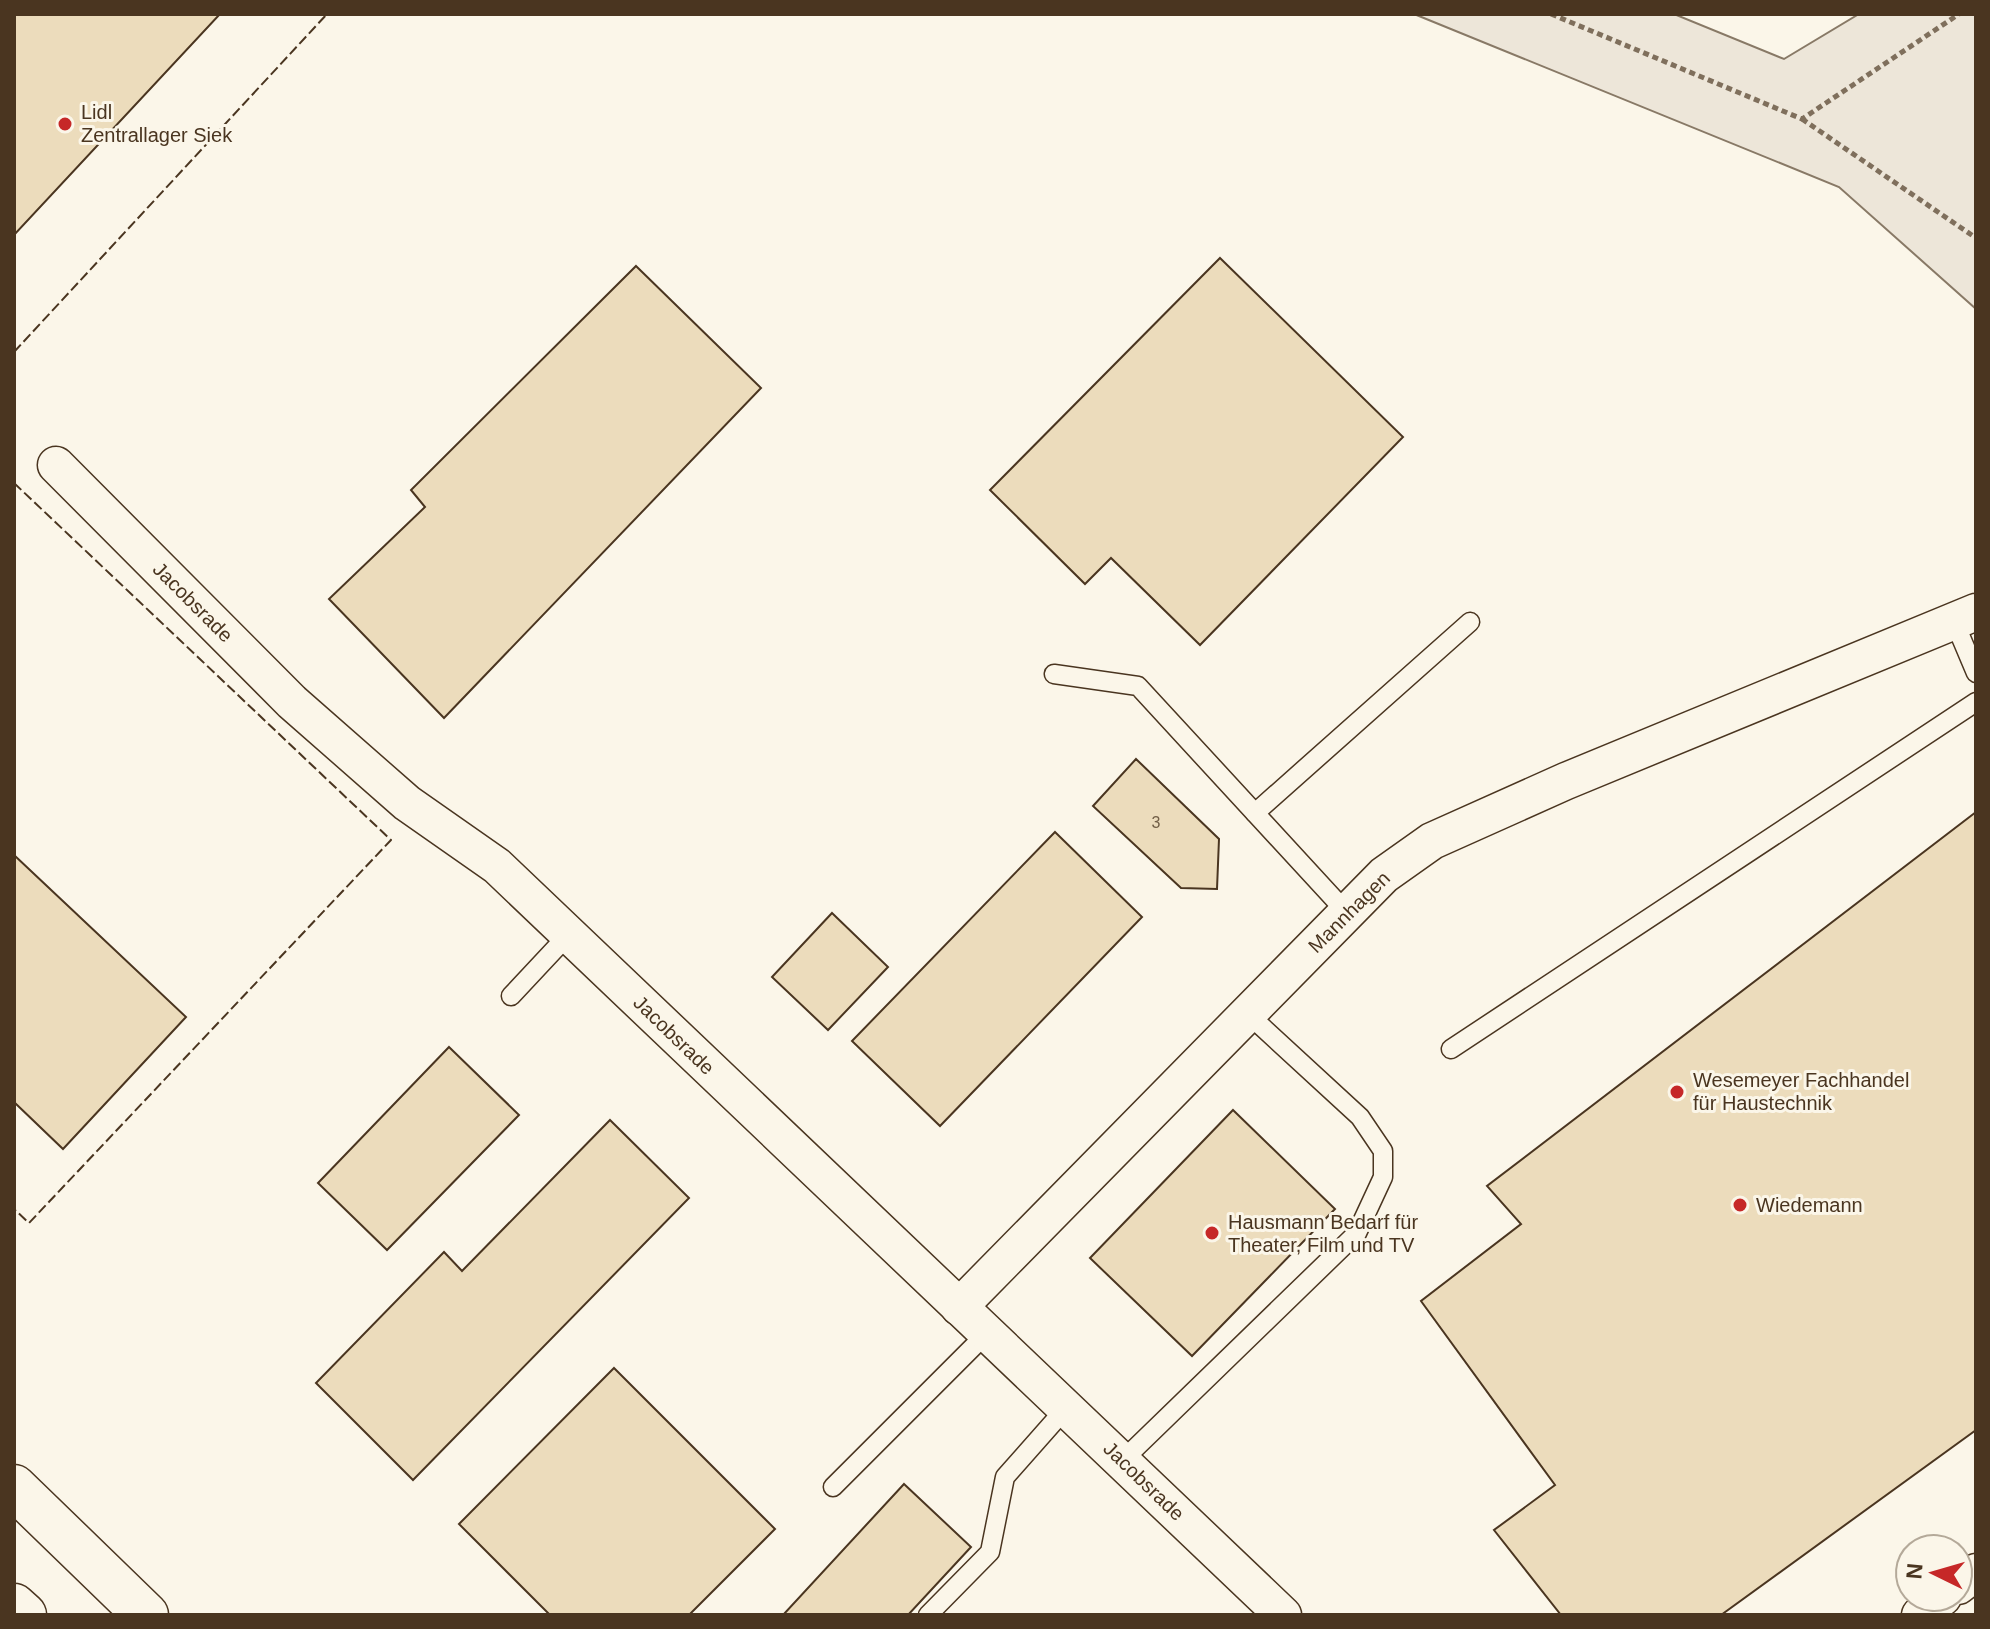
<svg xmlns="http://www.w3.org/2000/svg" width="1990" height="1629" font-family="Arial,sans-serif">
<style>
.green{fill:#ede6d9;stroke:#887966;stroke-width:2}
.building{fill:#ecdcbc;stroke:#4a3520;stroke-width:2}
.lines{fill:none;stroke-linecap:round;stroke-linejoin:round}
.lane-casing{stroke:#4a3520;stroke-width:21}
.street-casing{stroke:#4a3520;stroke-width:39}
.highway-casing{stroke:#4a3520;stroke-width:47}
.path{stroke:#7f6f5c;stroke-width:5;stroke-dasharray:6 4;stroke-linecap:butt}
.lane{stroke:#fbf6e9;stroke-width:18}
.street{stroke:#fbf6e9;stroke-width:36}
.highway{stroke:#fbf6e9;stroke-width:44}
.fence{stroke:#4a3520;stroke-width:2;stroke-dasharray:10 4;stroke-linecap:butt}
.poi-dot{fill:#c62828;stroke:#fbf6e9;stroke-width:3}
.labels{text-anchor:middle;stroke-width:6;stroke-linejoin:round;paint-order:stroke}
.number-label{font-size:16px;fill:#725f47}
.poi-label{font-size:20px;fill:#4a3520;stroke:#fbf6e9;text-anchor:start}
.street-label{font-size:20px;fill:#4a3520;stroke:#fbf6e9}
</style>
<rect width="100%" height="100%" fill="#fbf6e9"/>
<path class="green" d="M1414 14H1674L1784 59 1859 14H1976V309L1839 187Z"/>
<g class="building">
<path d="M14 14H220L14 235Z"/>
<path d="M1220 258 1403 437 1200 645 1111 558 1085 584 990 490Z"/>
<path d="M636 266 761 388 444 718 329 599 425 507 411 490Z"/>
<path d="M1136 759 1219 839 1217 889 1181 888 1093 806Z"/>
<path d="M1976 812V1430L1721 1615H1561L1494 1530 1555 1485 1421 1301 1521 1224 1487 1186Z"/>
<path d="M1055 832 1142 917 940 1126 852 1041Z"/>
<path d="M14 855 186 1017 63 1149 14 1102Z"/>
<path d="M832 913 888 967 828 1030 772 977Z"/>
<path d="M449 1047 519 1115 387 1250 318 1183Z"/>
<path d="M1233 1110 1335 1209 1192 1356 1090 1258Z"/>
<path d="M610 1120 689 1198 413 1480 316 1383 444 1252 462 1271Z"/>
<path d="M614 1368 775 1529 689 1615H550L459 1524Z"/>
<path d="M904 1484 971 1547 908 1615H783Z"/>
</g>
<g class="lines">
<g class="lane-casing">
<g id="lane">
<path d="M1954 621 1976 673"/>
<path d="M1054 674 1138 686 1348 914"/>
<path d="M1255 813 1470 622"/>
<path d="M511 996 569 934"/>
<path d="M1451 1049 1976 702"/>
<path d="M1123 1460 1357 1233 1383 1177V1151L1360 1117 1247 1013"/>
<path d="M833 1487 987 1333"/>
<path d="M928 1615 990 1552 1005 1477 1066 1408"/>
</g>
</g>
<g class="street-casing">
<g id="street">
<path d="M56 465 292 702 407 803 497 866 1283 1615"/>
<path d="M959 1307 1384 875 1432 841 1566 781 1976 612"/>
<path d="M1958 1586 1976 1572"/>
<path d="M1920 1615 1943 1597"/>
</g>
</g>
<g class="highway-casing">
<g id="highway">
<path d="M14 1487 146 1615"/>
<path d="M14 1606 24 1615"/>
</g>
</g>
<g class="path">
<path d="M1551 14 1802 119 1959 14"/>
<path d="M1802 119 1976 238"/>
</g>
<use href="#lane" class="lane"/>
<use href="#street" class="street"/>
<use href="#highway" class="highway"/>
<g class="fence">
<path d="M14 352 327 14"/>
<path d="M14 483 391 840 29 1223 14 1209"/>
</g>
</g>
<g class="poi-dot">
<circle cx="65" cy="124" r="8"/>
<circle cx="1677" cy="1092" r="8"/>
<circle cx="1740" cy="1205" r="8"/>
<circle cx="1212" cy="1233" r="8"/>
</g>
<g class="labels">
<g class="number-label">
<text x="1156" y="828">3</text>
</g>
<g class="poi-label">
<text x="81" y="119">Lidl<tspan x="81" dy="23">Zentrallager Siek</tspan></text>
<text x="1693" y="1087">Wesemeyer Fachhandel<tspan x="1693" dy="23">für Haustechnik</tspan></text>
<text x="1756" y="1212">Wiedemann</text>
<text x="1228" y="1229">Hausmann Bedarf für<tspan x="1228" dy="23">Theater, Film und TV</tspan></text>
</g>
<g class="street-label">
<text transform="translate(193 602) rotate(45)" y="7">Jacobsrade</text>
<text transform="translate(1349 912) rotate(-45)" y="7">Mannhagen</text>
<text transform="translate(674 1035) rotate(44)" y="7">Jacobsrade</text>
<text transform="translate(1144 1481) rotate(44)" y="7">Jacobsrade</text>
</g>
</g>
<rect width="1990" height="1629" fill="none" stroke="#4a3520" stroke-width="32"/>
<g transform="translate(1934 1573) rotate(275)"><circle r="38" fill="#fbf6e9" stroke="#b4a999" stroke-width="2"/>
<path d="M0-6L14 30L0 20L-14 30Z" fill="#c62828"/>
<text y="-12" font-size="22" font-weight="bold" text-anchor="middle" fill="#4a3520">N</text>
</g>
</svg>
